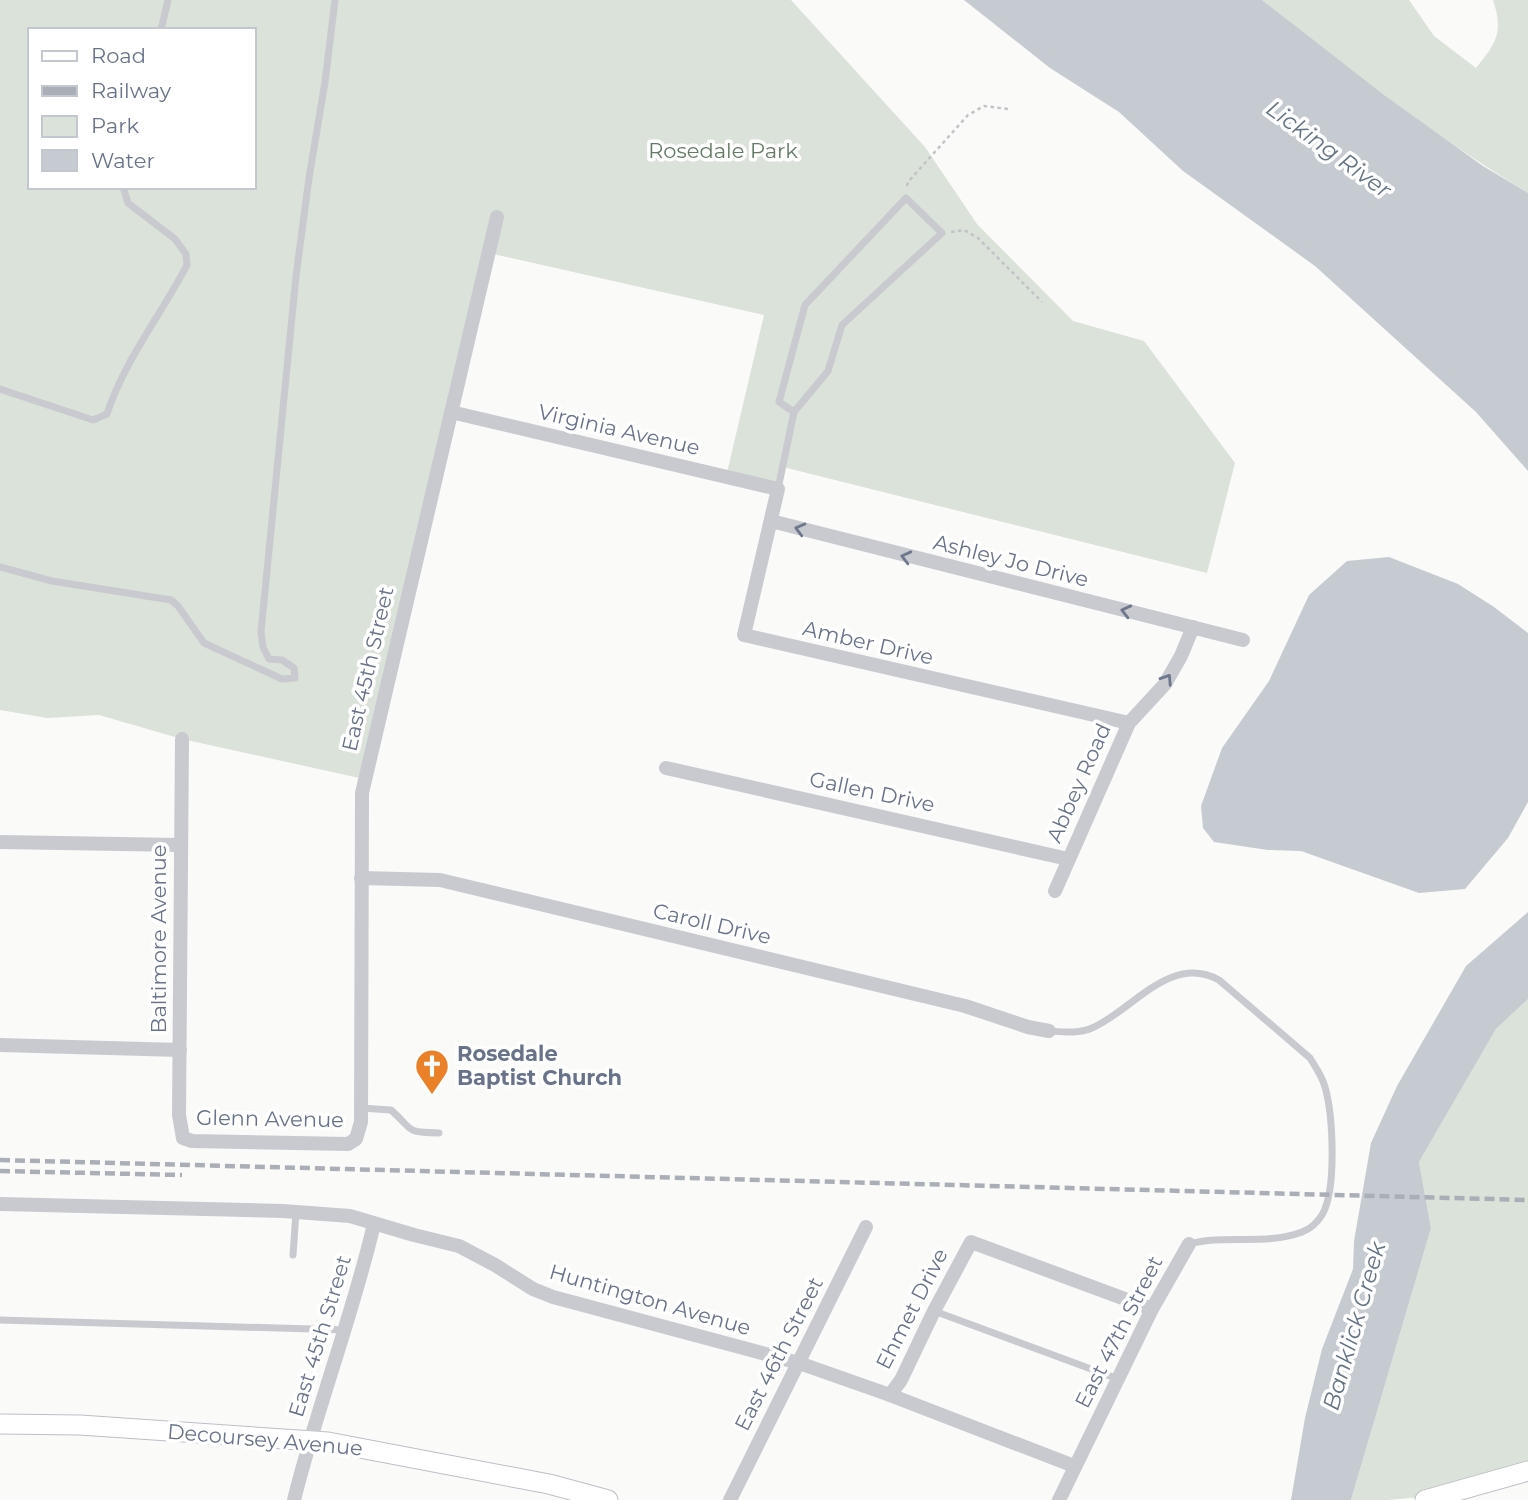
<svg xmlns="http://www.w3.org/2000/svg" width="1528" height="1500" font-family="Montserrat,sans-serif">
<style>
.green{fill:#dae2d9;fill-rule:evenodd}
.water{fill:#c5cbd1}
.lines{fill:none;stroke-linecap:round;stroke-linejoin:round}
.secondary-casing{stroke:#bcbfc6;stroke-width:21}
.path{stroke:#c1c3c6;stroke-width:2.5;stroke-dasharray:3.5 3.5;stroke-linecap:butt}
.lane{stroke:#c8cacf;stroke-width:7}
.street{stroke:#c8cacf;stroke-width:14}
.secondary{stroke:#fff;stroke-width:19}
.rail{stroke:#aaaeb6;stroke-width:4.5;stroke-dasharray:10 5;stroke-linecap:butt}
.oneway{stroke:#6d778d}
.labels{text-anchor:middle;stroke-width:7;stroke-linejoin:round;paint-order:stroke}
.park-label{font-size:21px;fill:#637b64;stroke:#fff}
.street-label{font-size:21px;fill:#68738a;stroke:#fff}
.poi-label{font-size:21px;font-weight:bold;fill:#68738a;stroke:#fff;text-anchor:start}
.water-label{font-size:23px;font-style:italic;fill:#647484;stroke:#fff}
</style>
<rect width="100%" height="100%" fill="#fafaf8"/>
<g class="green">
<path d="M0 0H791L925 147 977 224 1073 321 1144 341 1235 463 1207 573 783 467 778 489 726 477 764 315 489 253 364 779 182 739 99 715 47 718 0 710ZM30 30H254V187H30Z"/>
<path d="M1262 0H1409L1434 36 1476 68C1496 43 1504 33 1493 0H1528V193C1435 136 1346 69 1262 0Z"/>
<path d="M1528 999V1471L1442 1495 1388 1500H1351L1431 1228 1419 1162 1496 1029Z"/>
</g>
<g class="water">
<path d="M964 0H1262L1384 95 1483 166 1528 193V471L1476 412 1315 266 1183 171 1119 112 1050 68Z"/>
<path d="M1389 557 1458 584 1494 607 1528 633V802L1508 838 1465 889 1419 893 1301 851 1268 850 1214 842 1203 828 1201 806 1222 748 1269 681 1309 595 1347 561Z"/>
<path d="M1528 912V999L1496 1029 1419 1162 1431 1228 1351 1500H1291L1305 1418 1322 1349 1353 1269 1354 1241 1371 1143 1397 1086 1466 966Z"/>
</g>
<g class="lines">
<g class="secondary-casing">
<g id="secondary">
<path d="M0 1424 80 1425 328 1442 549 1484 608 1500"/>
<path d="M1425 1500 1528 1471"/>
</g>
</g>
<g class="path">
<path d="M907 186 908 182 968 115 984 106 1008 109"/>
<path d="M951 232 964 230 978 238 1042 302"/>
</g>
<g class="lane">
<path d="M161 30 168 0"/>
<path d="M0 389 93 420 107 414C124 361 161 315 187 265L186 254 175 239 128 203 123 187"/>
<path d="M778 489 794 412 828 371 842 325 942 233 906 198 805 305 779 402 794 412"/>
<path d="M0 567 52 581 171 600 178 606 204 643 282 679 295 678 294 668 282 660 269 659 263 647 261 632 296 276 309 178 325 82 335 0"/>
<path d="M1049 1031C1064 1032 1078 1034 1092 1028 1132 1011 1170 953 1219 980L1310 1058C1316 1068 1322 1076 1325 1087 1333 1115 1337 1190 1322 1215 1317 1223 1310 1229 1302 1232 1265 1246 1226 1234 1189 1244"/>
<path d="M361 1108 391 1110C415 1131 403 1132 439 1133"/>
<path d="M293 1255 296 1212"/>
<path d="M934 1311 1118 1379"/>
<path d="M0 1320 345 1330"/>
</g>
<g class="street">
<path d="M451 412 778 489 744 635 1129 723"/>
<path d="M771 521 1243 640"/>
<path d="M182 739 179 1115 183 1138 192 1141 348 1144 356 1139 361 1122 362 793 497 217"/>
<path d="M666 768 1068 859"/>
<path d="M0 842 180 845"/>
<path d="M361 878 440 880 965 1006 1028 1027 1049 1031"/>
<path d="M1055 891 1129 723 1165 684 1181 656 1193 627"/>
<path d="M0 1045 180 1050"/>
<path d="M0 1204 283 1211 350 1216 414 1235 459 1246 495 1265 533 1289 553 1297 799 1363 890 1395 1074 1466"/>
<path d="M890 1395 901 1380 934 1311 971 1242 1152 1309"/>
<path d="M294 1500C317 1407 352 1318 374 1224"/>
<path d="M730 1500 866 1227"/>
<path d="M1059 1500 1152 1309 1189 1244"/>
</g>
<use href="#secondary" class="secondary"/>
<g class="rail">
<path d="M0 1160 1528 1200"/>
<path d="M0 1171 182 1175"/>
</g>
</g>
<defs><path id="oneway-chevron" d="M-2-3.5L2.5 0L-2 3.5" fill="none" stroke-width="1.6" stroke-linecap="round" stroke-linejoin="round" transform="scale(1.75)"/></defs>
<g class="oneway">
<use href="#oneway-chevron" transform="translate(800 529) rotate(-165)"/>
<use href="#oneway-chevron" transform="translate(906 557) rotate(-166)"/>
<use href="#oneway-chevron" transform="translate(1126 611) rotate(-166)"/>
<use href="#oneway-chevron" transform="translate(1167 679) rotate(-57)"/>
</g>
<defs>
<g id="church-pin" transform="scale(1.75)"><path d="M0 17L-7.5 6A9.5 9.5 0 1 1 7.5 6Z" fill="#ea8028" stroke="#fff"/><path d="M-1.2-6h2.4v3.5h3.3v2.4h-3.3V6h-2.4V-.1h-3.3v-2.4h3.3Z" fill="#fff"/></g>
</defs>
<g fill-rule="evenodd">
<use href="#church-pin" x="432" y="1066"/>
</g>
<g class="labels">
<g class="park-label">
<text x="723" y="158">Rosedale Park</text>
</g>
<g class="street-label">
<text transform="translate(619 430) rotate(13)" y="7">Virginia Avenue</text>
<text transform="translate(1011 561) rotate(14)" y="7">Ashley Jo Drive</text>
<text transform="translate(868 643) rotate(13)" y="7">Amber Drive</text>
<text transform="translate(368 669) rotate(-77)" y="7">East 45th Street</text>
<text transform="translate(1079 783) rotate(-66)" y="7">Abbey Road</text>
<text transform="translate(872 792) rotate(12)" y="7">Gallen Drive</text>
<text transform="translate(712 924) rotate(13)" y="7">Caroll Drive</text>
<text transform="translate(159 939) rotate(-90)" y="7">Baltimore Avenue</text>
<text transform="translate(270 1119) rotate(1)" y="7">Glenn Avenue</text>
<text transform="translate(650 1300) rotate(16)" y="7">Huntington Avenue</text>
<text transform="translate(912 1309) rotate(-63)" y="7">Ehmet Drive</text>
<text transform="translate(1119 1332) rotate(-63)" y="7">East 47th Street</text>
<text transform="translate(320 1336) rotate(-73)" y="7">East 45th Street</text>
<text transform="translate(779 1354) rotate(-63)" y="7">East 46th Street</text>
<text transform="translate(265 1440) rotate(5)" y="7">Decoursey Avenue</text>
</g>
<g class="poi-label">
<text x="457" y="1061">Rosedale<tspan x="457" dy="24">Baptist Church</tspan></text>
</g>
<g class="water-label">
<text transform="translate(1329 149) rotate(36)" y="8">Licking River</text>
<text transform="translate(1354 1326) rotate(-74)" y="8">Banklick Creek</text>
</g>
</g>
<rect x="28" y="28" width="228" height="161" fill="#ffffff" stroke="#c3c7d0" stroke-width="2"/>
<rect x="42" y="51" width="35" height="10" fill="#ffffff" stroke="#c3c7d0" stroke-width="2"/>
<text x="91" y="63" font-size="21" fill="#68738a">Road</text>
<rect x="42" y="86" width="35" height="10" fill="#aaaeb6" stroke="#c3c7d0" stroke-width="2"/>
<text x="91" y="98" font-size="21" fill="#68738a">Railway</text>
<rect x="42" y="116" width="35" height="21" fill="#dae2d9" stroke="#c3c7d0" stroke-width="2"/>
<text x="91" y="133" font-size="21" fill="#68738a">Park</text>
<rect x="42" y="150" width="35" height="21" fill="#c5cbd1" stroke="#c3c7d0" stroke-width="2"/>
<text x="91" y="168" font-size="21" fill="#68738a">Water</text>
</svg>
